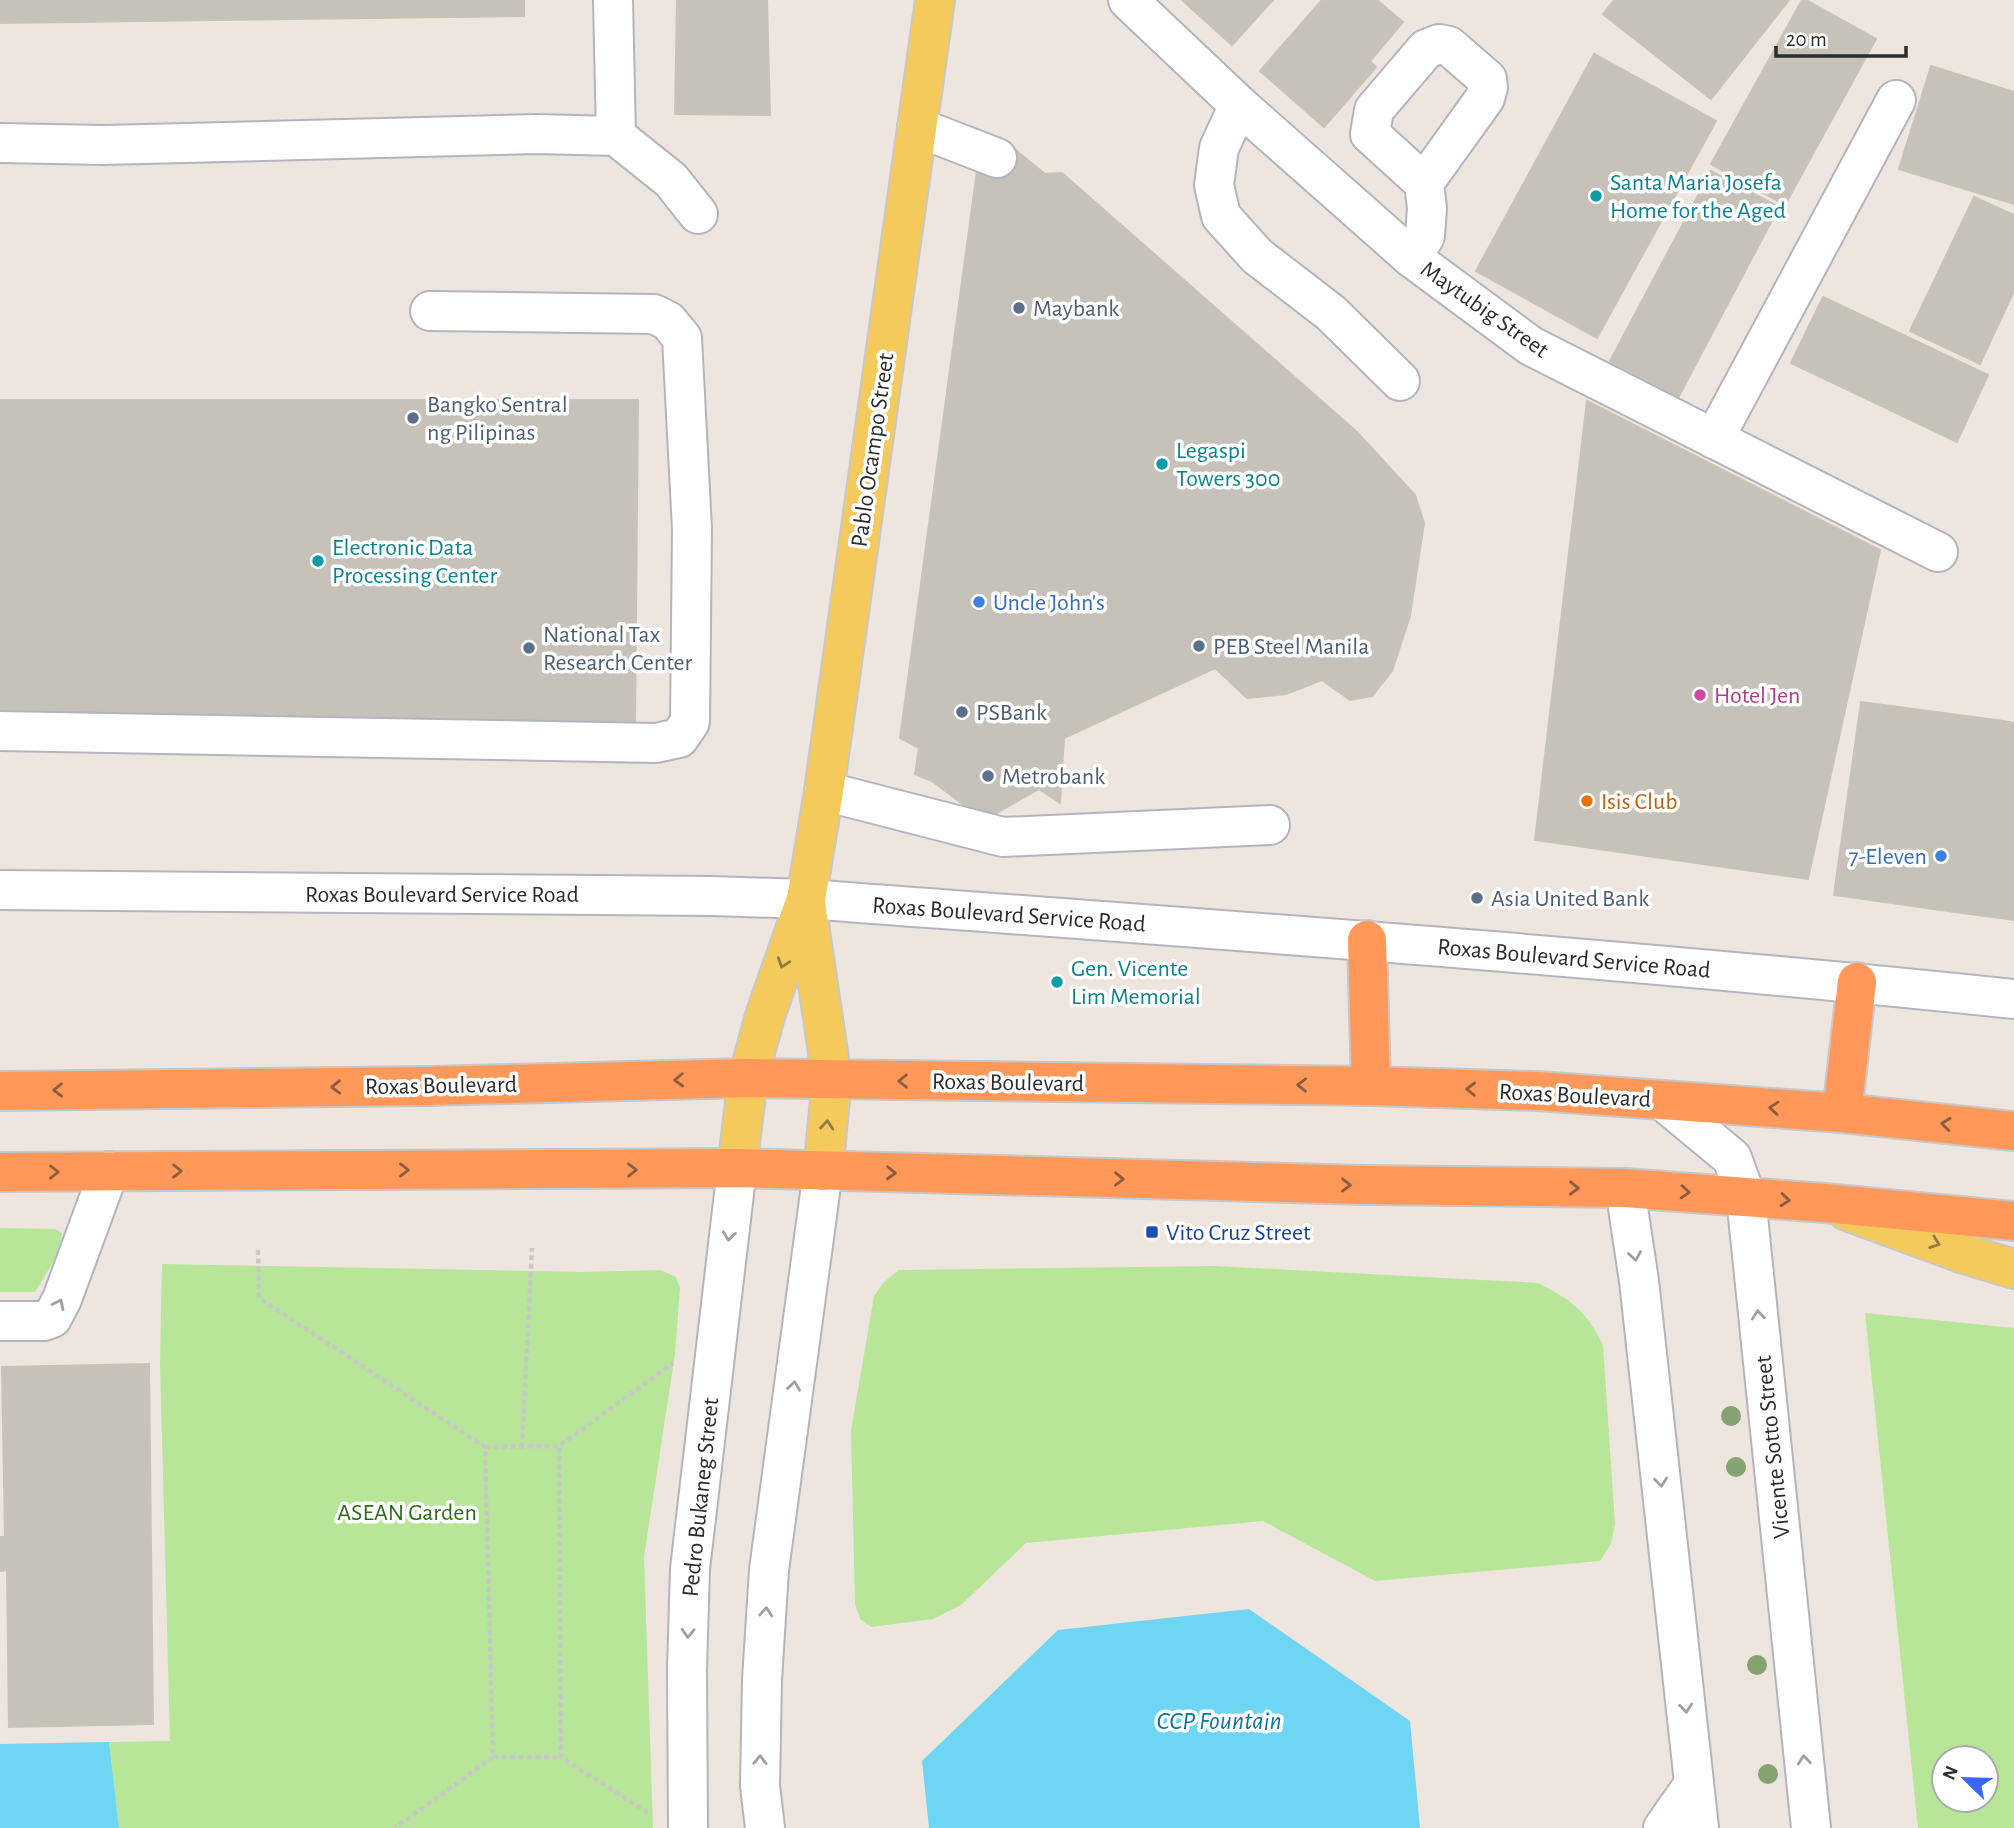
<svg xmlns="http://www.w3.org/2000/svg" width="2014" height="1828" font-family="'Alegreya Sans',sans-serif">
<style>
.green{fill:#b7e699;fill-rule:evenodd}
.water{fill:#6ed6f2}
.building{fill:#c6c1b9;stroke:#cac2b7;stroke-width:2}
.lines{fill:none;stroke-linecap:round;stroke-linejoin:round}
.minor-casing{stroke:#b2b5c0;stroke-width:42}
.major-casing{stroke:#c8c8c8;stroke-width:42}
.highway-casing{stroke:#c8c8c8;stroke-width:42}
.path{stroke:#c8c8c8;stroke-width:4.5;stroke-dasharray:5 3.5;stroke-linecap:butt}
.minor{stroke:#fff;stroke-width:38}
.major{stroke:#f5ca5c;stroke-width:38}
.highway{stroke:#ff9858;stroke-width:38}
.tree{fill:#84a371}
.oneway{stroke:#907b44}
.oneway2{stroke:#8b5d40}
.oneway3{stroke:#a0a0a0}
.culture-dot{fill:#0f9aa8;stroke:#fff;stroke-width:2.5}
.service-dot{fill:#5c6f8a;stroke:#fff;stroke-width:2.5}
.shop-dot{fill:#3f7fe0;stroke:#fff;stroke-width:2.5}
.hotel-dot{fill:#d1479c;stroke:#fff;stroke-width:2.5}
.food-dot{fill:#e8710a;stroke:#fff;stroke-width:2.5}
.transit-dot{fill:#1a4fb4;stroke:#fff;stroke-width:2.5}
.labels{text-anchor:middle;stroke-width:7;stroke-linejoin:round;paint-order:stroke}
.culture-label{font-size:24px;fill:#0d838f;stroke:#fff;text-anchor:start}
.service-label{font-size:24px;fill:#4e5e75;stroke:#fff;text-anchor:start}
.street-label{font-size:24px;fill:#2c2c2c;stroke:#fff}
.shop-label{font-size:24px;fill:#366cbe;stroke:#fff;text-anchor:start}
.hotel-label{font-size:24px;fill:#b23c85;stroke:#fff;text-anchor:start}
.food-label{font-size:24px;fill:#c56008;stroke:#fff;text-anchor:start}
.transit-label{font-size:24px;fill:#164399;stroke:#fff;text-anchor:start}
.park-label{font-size:24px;fill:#2e6d18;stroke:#fff}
.water-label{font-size:26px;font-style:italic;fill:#0975a3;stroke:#fff}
</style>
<rect width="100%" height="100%" fill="#eee6de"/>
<g class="green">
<path d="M0 1228 55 1229 62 1233 60 1251 35 1292H0Z"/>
<path d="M162 1264 583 1272 661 1270 676 1277 680 1288 675 1354 644 1557 653 1828H119L109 1742 170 1741 160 1364Z"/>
<path d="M1216 1266 1538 1283C1571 1300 1586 1310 1603 1345L1615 1524 1611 1544 1600 1561 1375 1581 1263 1521 1026 1543 961 1605 933 1619 871 1627 860 1619 855 1604 851 1431 874 1296 884 1282 899 1270Z"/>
<path d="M1865 1313 2014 1328V1828H1918ZM1944 1758H1986V1800H1944Z"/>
</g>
<g class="water">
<path d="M1249 1609 1410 1721 1420 1828H929L922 1761 1058 1630Z"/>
<path d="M109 1742 119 1828H0V1744Z"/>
</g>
<g class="building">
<path d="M0 0H524V16L0 23Z"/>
<path d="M677 0H767L770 115 675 114Z"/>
<path d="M1182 0H1273L1232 45Z"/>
<path d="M1322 0H1377L1403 22 1370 61 1376 67 1324 127 1260 71Z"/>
<path d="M1614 0H1789L1711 99 1603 14Z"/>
<path d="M1802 0H1806L1876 39 1785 205 1711 164Z"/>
<path d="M1594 54 1716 121 1597 338 1476 271Z"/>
<path d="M1931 66 2014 92V204L1899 169Z"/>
<path d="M1001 138 1045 174 1062 173 1357 432 1415 495 1424 523 1410 616 1392 671 1372 696 1350 700 1322 680 1286 694 1247 698 1215 668 1064 738 1060 803 1039 789 984 820 932 781 915 774 919 748 900 738 977 171 998 165Z"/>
<path d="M1711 171 1779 207 1678 398 1610 361Z"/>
<path d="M1974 197 2014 215V291L1980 364 1910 331Z"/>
<path d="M1823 297 1988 375 1957 442 1791 363Z"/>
<path d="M0 400H638L635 722H0Z"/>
<path d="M1587 401 1880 550 1808 879 1535 840Z"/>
<path d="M1861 702 1997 720 1970 914 1834 895Z"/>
<path d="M1997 720 2014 723V920L1970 914Z"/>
<path d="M149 1364 153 1724 9 1727 7 1570 0 1571V1537H5L2 1367Z"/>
</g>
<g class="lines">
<g class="minor-casing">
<g id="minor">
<path d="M613 0 616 136"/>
<path d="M1128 0 1239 105 1412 258 1531 346 1938 552"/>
<path d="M1239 105 1219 148 1214 185 1221 216 1257 256 1331 313 1400 381"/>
<path d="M917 127 997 158"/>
<path d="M0 143 104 145 537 134 616 136 671 180 698 214"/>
<path d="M1412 258 1425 236 1427 208 1424 183 1485 98 1488 87 1487 79 1449 46 1439 44 1426 49 1374 110 1370 134 1424 183"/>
<path d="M1714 439 1896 100"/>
<path d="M0 731 656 743 679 738 690 722 692 529 682 338 668 321 654 314 430 311"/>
<path d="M824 791 1003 837 1270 825"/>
<path d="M0 890 712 896 806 899C1209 929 1612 957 2014 999"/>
<path d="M1662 1100 1732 1158 1746 1197 1811 1828"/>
<path d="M1625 1188 1639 1281 1699 1828"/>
<path d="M0 1321H44L52 1318 62 1299 109 1171"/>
<path d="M688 1828 687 1669 690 1569 737 1168"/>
<path d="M765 1828 760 1786 762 1680 769 1570 823 1171"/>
<path d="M1663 1828 1694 1784"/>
</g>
</g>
<g class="major-casing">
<g id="major">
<path d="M806 904 832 1079 823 1171"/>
<path d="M737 1168 748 1078 765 1016 806 899 824 791 935 0"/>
<path d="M1847 1211 1964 1254 2014 1269"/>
</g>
</g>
<g class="highway-casing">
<g id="highway">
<path d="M1367 940 1371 1086"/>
<path d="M0 1091 428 1086 748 1078 1371 1086 1537 1091 1662 1100 1842 1113 2014 1131"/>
<path d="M1842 1113 1857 982"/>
<path d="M0 1172 737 1168 1364 1185 1625 1188 1825 1203 2014 1221"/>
</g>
</g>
<g class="path">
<path d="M258 1250 259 1298 485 1447 493 1757 395 1828"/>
<path d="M485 1447 559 1446"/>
<path d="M522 1447 532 1248"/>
<path d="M493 1757H561"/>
<path d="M648 1813 561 1757 559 1446 673 1363"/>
</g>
<use href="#minor" class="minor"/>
<use href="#major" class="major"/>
<use href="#highway" class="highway"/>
</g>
<g class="tree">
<circle cx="1731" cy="1416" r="10"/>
<circle cx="1736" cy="1467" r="10"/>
<circle cx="1757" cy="1665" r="10"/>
<circle cx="1768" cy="1774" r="10"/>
</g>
<defs><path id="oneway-chevron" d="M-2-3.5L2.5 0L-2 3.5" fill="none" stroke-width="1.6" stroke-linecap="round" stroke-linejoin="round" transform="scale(1.75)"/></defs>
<g class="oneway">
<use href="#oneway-chevron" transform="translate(783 963) rotate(109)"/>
<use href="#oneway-chevron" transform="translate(827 1125) rotate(-85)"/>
<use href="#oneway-chevron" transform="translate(1935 1243) rotate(20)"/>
</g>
<g class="oneway2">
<use href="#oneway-chevron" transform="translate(679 1080) rotate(178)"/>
<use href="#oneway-chevron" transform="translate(903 1081) rotate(180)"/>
<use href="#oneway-chevron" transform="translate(1302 1085) rotate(-179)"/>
<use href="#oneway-chevron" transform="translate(336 1087) rotate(179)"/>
<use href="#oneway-chevron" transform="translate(1471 1089) rotate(-178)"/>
<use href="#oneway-chevron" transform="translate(58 1090) rotate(179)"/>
<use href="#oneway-chevron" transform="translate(1774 1108) rotate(-176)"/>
<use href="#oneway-chevron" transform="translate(1946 1124) rotate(-174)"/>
<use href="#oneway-chevron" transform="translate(404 1170)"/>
<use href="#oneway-chevron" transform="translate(632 1170)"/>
<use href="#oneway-chevron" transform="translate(177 1171)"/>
<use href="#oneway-chevron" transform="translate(54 1172)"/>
<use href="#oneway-chevron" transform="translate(891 1173) rotate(2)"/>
<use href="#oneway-chevron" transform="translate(1119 1179) rotate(1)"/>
<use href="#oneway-chevron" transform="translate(1346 1185) rotate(1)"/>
<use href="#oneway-chevron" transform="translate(1574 1188) rotate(1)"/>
<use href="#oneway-chevron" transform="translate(1685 1192) rotate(4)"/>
<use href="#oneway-chevron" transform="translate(1785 1200) rotate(5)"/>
</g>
<g class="oneway3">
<use href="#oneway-chevron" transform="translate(729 1236) rotate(97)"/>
<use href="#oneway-chevron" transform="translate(1635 1256) rotate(81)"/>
<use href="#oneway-chevron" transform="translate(59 1304) rotate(-64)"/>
<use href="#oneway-chevron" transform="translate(1758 1315) rotate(-96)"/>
<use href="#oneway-chevron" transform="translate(794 1386) rotate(-82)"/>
<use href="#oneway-chevron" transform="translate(1661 1482) rotate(84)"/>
<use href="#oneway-chevron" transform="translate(766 1612) rotate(-86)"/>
<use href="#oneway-chevron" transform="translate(688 1633) rotate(92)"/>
<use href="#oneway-chevron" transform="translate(1686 1708) rotate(84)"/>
<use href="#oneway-chevron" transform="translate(760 1760) rotate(-89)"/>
<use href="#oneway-chevron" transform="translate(1804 1760) rotate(-96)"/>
</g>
<g class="culture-dot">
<circle cx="1596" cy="196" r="7"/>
<circle cx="1162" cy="464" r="7"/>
<circle cx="318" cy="561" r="7"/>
<circle cx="1057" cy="982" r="7"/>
</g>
<g class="service-dot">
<circle cx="1019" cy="308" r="7"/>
<circle cx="413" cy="418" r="7"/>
<circle cx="1199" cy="646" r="7"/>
<circle cx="529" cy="648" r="7"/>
<circle cx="962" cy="712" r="7"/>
<circle cx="988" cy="776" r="7"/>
<circle cx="1477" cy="898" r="7"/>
</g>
<g class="shop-dot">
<circle cx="979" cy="602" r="7"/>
<circle cx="1941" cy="856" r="7"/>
</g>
<circle class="hotel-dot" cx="1700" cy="695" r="7"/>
<circle class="food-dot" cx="1587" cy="801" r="7"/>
<rect class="transit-dot" x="1145" y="1225" width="14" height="14" rx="3.5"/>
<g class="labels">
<g class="culture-label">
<text x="1610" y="190">Santa Maria Josefa<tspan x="1610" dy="28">Home for the Aged</tspan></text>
<text x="1176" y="458">Legaspi<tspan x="1176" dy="28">Towers 300</tspan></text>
<text x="332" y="555">Electronic Data<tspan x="332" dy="28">Processing Center</tspan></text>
<text x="1071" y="976">Gen. Vicente<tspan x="1071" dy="28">Lim Memorial</tspan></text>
</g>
<g class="service-label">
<text x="1033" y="316">Maybank</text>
<text x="427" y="412">Bangko Sentral<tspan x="427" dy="28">ng Pilipinas</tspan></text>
<text x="543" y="642">National Tax<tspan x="543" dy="28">Research Center</tspan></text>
<text x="1213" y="654">PEB Steel Manila</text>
<text x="976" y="720">PSBank</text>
<text x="1002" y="784">Metrobank</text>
<text x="1491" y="906">Asia United Bank</text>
</g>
<g class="street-label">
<text transform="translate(1485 309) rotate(35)" y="8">Maytubig Street</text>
<text transform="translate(872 450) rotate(-82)" y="8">Pablo Ocampo Street</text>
<text x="442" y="902">Roxas Boulevard Service Road</text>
<text transform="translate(1009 914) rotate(4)" y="8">Roxas Boulevard Service Road</text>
<text transform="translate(1574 958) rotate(5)" y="8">Roxas Boulevard Service Road</text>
<text transform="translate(1008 1082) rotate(1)" y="8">Roxas Boulevard</text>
<text transform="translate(441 1085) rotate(-1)" y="8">Roxas Boulevard</text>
<text transform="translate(1575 1095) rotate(3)" y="8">Roxas Boulevard</text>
<text transform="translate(1772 1447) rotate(-96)" y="8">Vicente Sotto Street</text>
<text transform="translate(700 1497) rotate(-84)" y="8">Pedro Bukaneg Street</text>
</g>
<g class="shop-label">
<text x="993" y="610">Uncle John's</text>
<text x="1927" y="864" text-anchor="end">7-Eleven</text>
</g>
<g class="hotel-label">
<text x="1714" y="703">Hotel Jen</text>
</g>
<g class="food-label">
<text x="1601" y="809">Isis Club</text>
</g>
<g class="transit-label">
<text x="1166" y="1240">Vito Cruz Street</text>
</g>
<g class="park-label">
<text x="407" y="1520">ASEAN Garden</text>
</g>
<g class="water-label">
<text x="1219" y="1729">CCP Fountain</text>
</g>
</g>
<g transform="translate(1965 1779) rotate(293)"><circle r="33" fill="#ffffff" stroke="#ababab" stroke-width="2"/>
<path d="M0-5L12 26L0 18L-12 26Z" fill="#3a68ff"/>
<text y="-10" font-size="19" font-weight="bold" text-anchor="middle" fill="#2c2c2c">N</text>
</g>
<path d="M1776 46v10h130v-10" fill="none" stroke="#2c2c2c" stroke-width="3.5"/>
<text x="1786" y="46" font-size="21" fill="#2c2c2c" stroke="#ffffff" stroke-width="5" paint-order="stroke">20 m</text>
</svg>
